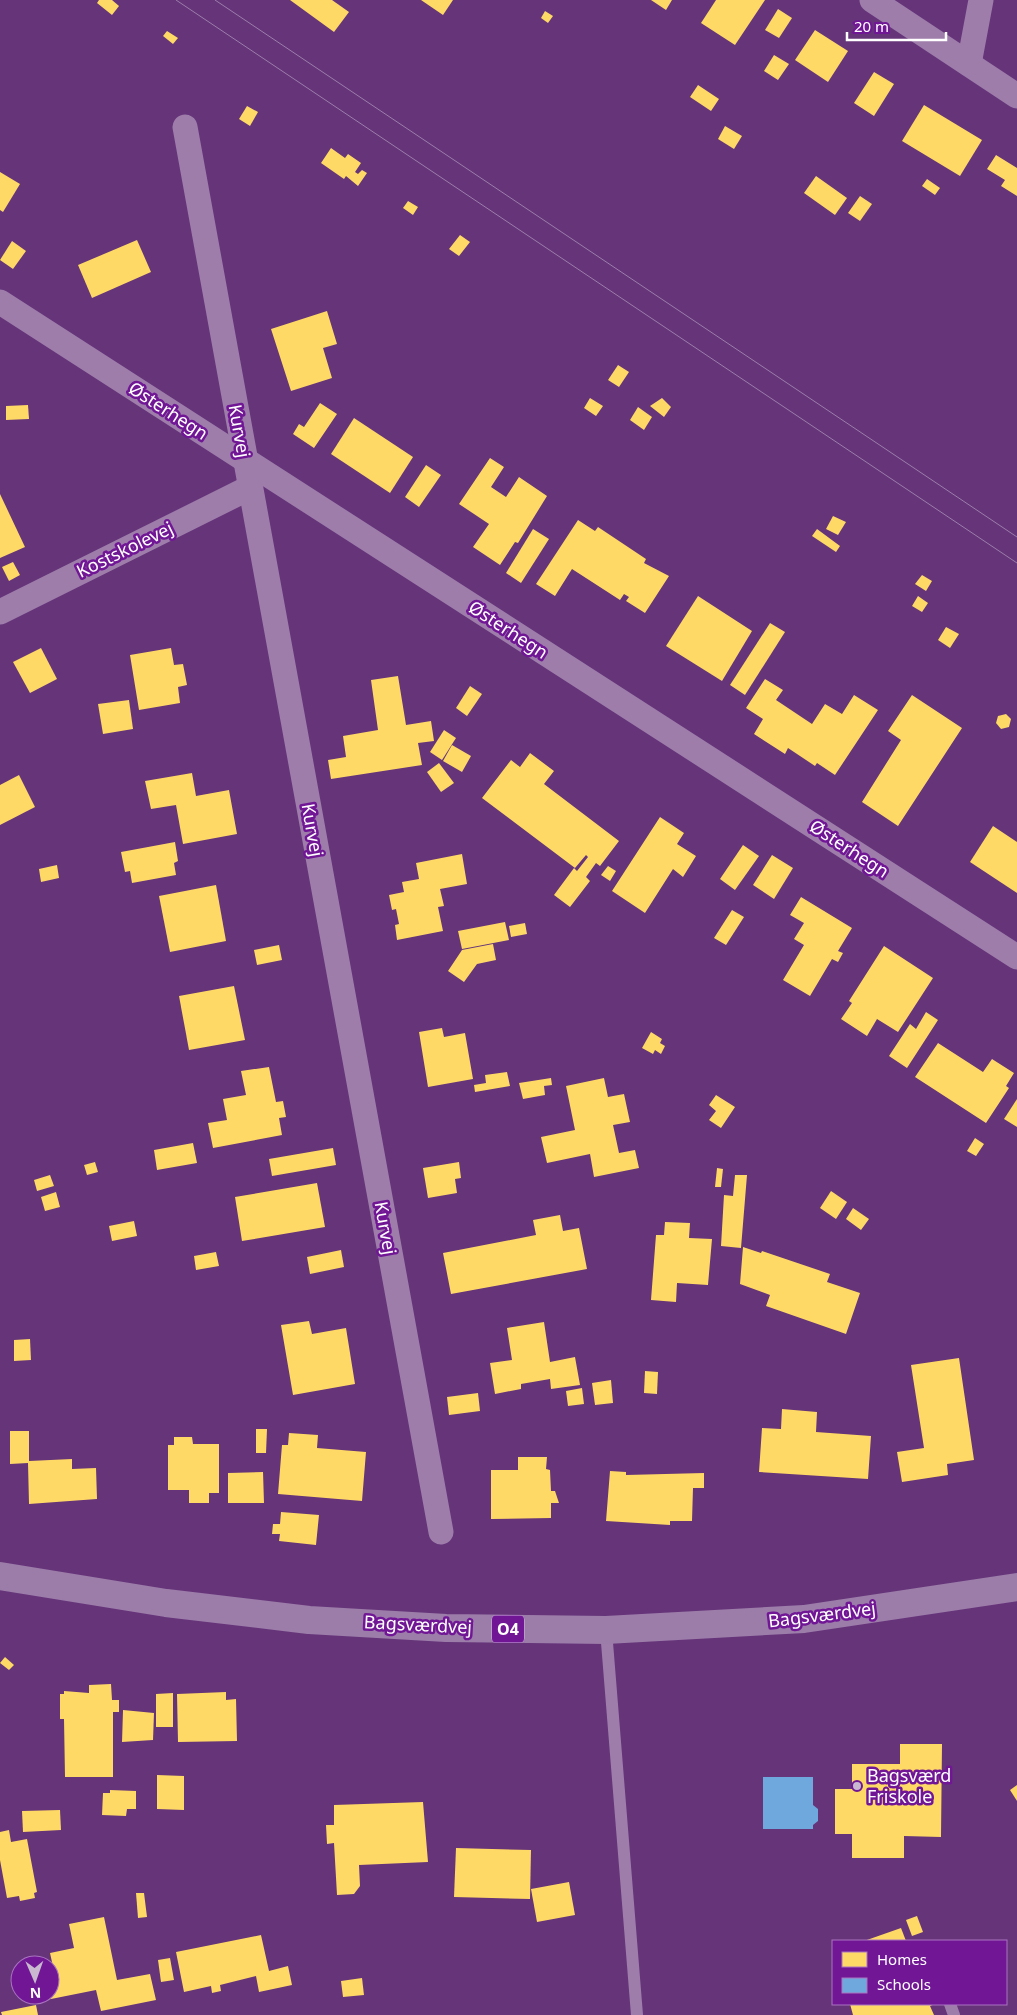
<svg xmlns="http://www.w3.org/2000/svg" width="1017" height="2015" font-family="'Noto Sans',sans-serif">
<style>
.homes{fill:#ffd966}
.schools{fill:#6fa8dc}
.lines{fill:none;stroke-linecap:round;stroke-linejoin:round}
.lane{stroke:#9e7dab;stroke-width:12}
.street{stroke:#9e7dab;stroke-width:25}
.primary{stroke:#9c7ca9;stroke-width:28}
.tram{stroke:#9d7dab;stroke-width:1}
.poi-dot{fill:#c9b8d0;stroke:#711796;stroke-width:2}
.labels{text-anchor:middle;stroke-width:5;stroke-linejoin:round;paint-order:stroke}
.shield{fill:#711796;stroke:#d4b9e0;stroke-width:1}
.shield-label{font-size:16px;font-weight:bold;fill:#fff}
.street-label{font-size:18px;fill:#fff;stroke:#711796}
.poi-label{font-size:18px;fill:#fff;stroke:#711796;text-anchor:start}
</style>
<rect width="100%" height="100%" fill="#653479"/>
<g class="homes">
<path d="M99 0H112L119 6 112 15 97 3Z"/>
<path d="M290 0H332L349 12 334 32Z"/>
<path d="M421 0H453L443 15Z"/>
<path d="M651 0H672L666 10Z"/>
<path d="M716 0H765L735 45 701 23Z"/>
<path d="M778 9 792 18 779 38 765 30Z"/>
<path d="M545 11 553 16 548 23 541 18Z"/>
<path d="M815 30 848 51 828 82 795 60Z"/>
<path d="M167 31 178 38 173 44 163 36Z"/>
<path d="M774 55 789 64 778 80 764 71Z"/>
<path d="M874 72 894 84 874 116 854 103Z"/>
<path d="M698 85 719 99 711 111 690 97Z"/>
<path d="M924 105 982 140 960 176 902 141Z"/>
<path d="M247 106 258 112 250 126 239 119Z"/>
<path d="M725 126 742 136 734 149 718 139Z"/>
<path d="M331 148 345 158 348 154 361 163 355 172 358 174 362 170 367 173 358 186 346 176 344 179 321 163Z"/>
<path d="M996 155 1017 168V196L1001 186 1005 180 987 169Z"/>
<path d="M0 172 20 184 3 212 0 210Z"/>
<path d="M816 176 847 198 835 215 804 193Z"/>
<path d="M927 179 940 188 935 195 922 186Z"/>
<path d="M860 196 872 204 860 221 848 213Z"/>
<path d="M408 201 418 207 413 215 403 208Z"/>
<path d="M460 235 470 242 459 256 449 249Z"/>
<path d="M137 240 151 272 92 298 78 265Z"/>
<path d="M12 241 26 251 13 269 0 260Z"/>
<path d="M327 311 337 344 323 348 332 378 291 391 271 329Z"/>
<path d="M618 365 629 372 619 387 608 380Z"/>
<path d="M590 398 603 406 596 416 584 408Z"/>
<path d="M662 398 671 407 664 417 650 406Z"/>
<path d="M320 403 337 414 314 448 293 434 299 424 304 427Z"/>
<path d="M28 405 29 419 6 420V406Z"/>
<path d="M638 407 652 417 644 430 630 420Z"/>
<path d="M354 418 413 457 390 493 331 454Z"/>
<path d="M490 458 504 467 491 487 506 497 519 477 547 496 518 543 515 542 500 565 473 547 489 524 459 504Z"/>
<path d="M426 465 441 475 419 507 405 497Z"/>
<path d="M0 494 25 547 0 558Z"/>
<path d="M833 516 846 522 838 535 826 529Z"/>
<path d="M578 520 595 531 598 527 646 559 644 563 669 576 645 613 626 601 629 597 624 594 620 600 572 569 555 596 536 584Z"/>
<path d="M533 529 549 539 521 583 506 573Z"/>
<path d="M817 529 840 546 836 552 812 536Z"/>
<path d="M13 562 20 575 9 581 2 567Z"/>
<path d="M922 575 932 581 926 591 915 584Z"/>
<path d="M698 596 752 631 722 681 666 646Z"/>
<path d="M918 596 928 603 922 612 912 606Z"/>
<path d="M770 623 785 632 745 695 730 685Z"/>
<path d="M946 627 959 634 950 648 938 640Z"/>
<path d="M41 648 57 679 30 693 13 662Z"/>
<path d="M171 648 174 665 183 664 187 685 178 687 180 703 139 710 130 655Z"/>
<path d="M398 676 406 725 431 721 434 741 418 743 422 765 331 779 328 760 346 757 343 736 378 730 371 680Z"/>
<path d="M765 679 783 690 776 700 812 724 825 704 842 714 854 695 878 710 835 775 817 763 815 766 788 748 785 754 754 734 763 719 746 708Z"/>
<path d="M470 686 482 694 467 716 456 708Z"/>
<path d="M912 695 962 728 898 826 862 802 901 740 888 731Z"/>
<path d="M129 700 133 729 103 734 98 704Z"/>
<path d="M1006 714 1011 719 1009 727 1001 729 996 723 998 716Z"/>
<path d="M444 730 456 738 442 760 430 752Z"/>
<path d="M452 745 471 756 462 772 443 761Z"/>
<path d="M530 753 554 771 544 784 619 841 600 866 596 863 586 877 590 881 570 907 554 895 574 868 577 871 588 857 586 855 575 868 482 798 511 760 520 767Z"/>
<path d="M439 763 454 783 441 792 427 772Z"/>
<path d="M192 773 196 796 229 790 237 834 183 844 176 805 151 809 145 781Z"/>
<path d="M19 775 35 807 0 825V785Z"/>
<path d="M660 817 684 833 677 844 696 856 683 877 673 869 645 913 612 891Z"/>
<path d="M993 826 1017 842V893L970 862Z"/>
<path d="M175 842 178 861 174 863 176 875 132 883 130 871 125 872 121 852Z"/>
<path d="M743 845 759 856 735 890 720 879Z"/>
<path d="M462 854 467 884 440 889 444 906 438 907 443 931 397 940 395 925 399 924 396 909 392 910 389 895 404 892 402 882 419 879 416 863Z"/>
<path d="M772 855 793 868 774 899 753 885Z"/>
<path d="M57 865 59 878 41 882 39 869Z"/>
<path d="M608 866 616 871 610 881 601 875Z"/>
<path d="M216 885 226 941 170 952 159 896Z"/>
<path d="M801 897 852 928 838 951 843 953 838 962 832 959 810 996 783 980 804 945 794 939 804 923 790 915Z"/>
<path d="M732 910 744 917 726 945 714 938Z"/>
<path d="M505 922 509 940 462 949 458 931Z"/>
<path d="M525 923 527 934 511 937 509 926Z"/>
<path d="M493 944 496 960 477 964 464 982 448 971 462 950Z"/>
<path d="M279 945 282 960 257 965 254 950Z"/>
<path d="M884 946 933 978 898 1032 877 1019 867 1036 841 1019 852 1003 849 1001Z"/>
<path d="M234 986 245 1040 189 1050 179 996Z"/>
<path d="M926 1012 938 1020 907 1068 889 1056 910 1024 916 1029Z"/>
<path d="M442 1028 444 1037 465 1033 473 1079 428 1087 419 1032Z"/>
<path d="M651 1032 662 1039 660 1043 665 1046 661 1054 655 1050 653 1054 642 1048Z"/>
<path d="M938 1043 983 1072 992 1059 1014 1073 1006 1086 1009 1088 986 1123 915 1077Z"/>
<path d="M269 1067 276 1102 283 1101 286 1117 279 1118 282 1135 213 1148 208 1123 227 1120 223 1099 246 1095 241 1071Z"/>
<path d="M507 1072 510 1086 475 1092 474 1085 486 1083 485 1075Z"/>
<path d="M551 1078 552 1085 544 1086 545 1095 523 1099 519 1083Z"/>
<path d="M604 1078 608 1097 624 1094 630 1122 613 1125 619 1153 635 1150 639 1168 594 1177 590 1154 547 1163 541 1137 575 1130 566 1086Z"/>
<path d="M716 1095 735 1107 721 1128 709 1120 716 1111 709 1105Z"/>
<path d="M1017 1099V1127L1004 1119Z"/>
<path d="M975 1138 984 1144 976 1156 967 1151Z"/>
<path d="M193 1143 197 1163 157 1170 154 1150Z"/>
<path d="M333 1148 336 1165 272 1176 269 1159Z"/>
<path d="M95 1162 98 1172 87 1175 84 1165Z"/>
<path d="M459 1162 461 1178 455 1179 457 1193 428 1198 423 1168Z"/>
<path d="M717 1168 723 1169 721 1187H715Z"/>
<path d="M50 1175 54 1186 37 1191 34 1180Z"/>
<path d="M735 1175H747L741 1248 721 1246 724 1195 733 1196Z"/>
<path d="M317 1183 325 1227 242 1241 235 1197Z"/>
<path d="M831 1191 847 1202 836 1219 820 1208Z"/>
<path d="M56 1192 60 1207 45 1211 41 1197Z"/>
<path d="M853 1208 869 1219 861 1230 846 1219Z"/>
<path d="M560 1215 563 1231 579 1228 587 1269 451 1294 443 1253 536 1235 533 1220Z"/>
<path d="M134 1221 137 1236 112 1241 109 1226Z"/>
<path d="M665 1222 690 1223 689 1238 712 1239 708 1285 677 1283 676 1302 651 1300 656 1235H664Z"/>
<path d="M743 1247 761 1253 762 1251 830 1274 827 1282 860 1293 846 1334 766 1306 770 1295 740 1284Z"/>
<path d="M341 1250 344 1267 310 1274 307 1257Z"/>
<path d="M216 1252 219 1266 196 1270 194 1256Z"/>
<path d="M309 1321 312 1334 346 1328 355 1384 293 1395 281 1325Z"/>
<path d="M544 1322 550 1362 575 1357 580 1385 551 1389 550 1379 521 1384V1389L495 1394 490 1363 512 1360 507 1328Z"/>
<path d="M30 1339 31 1360 14 1361V1340Z"/>
<path d="M959 1358 974 1460 947 1464 948 1475 902 1482 897 1452 924 1448 911 1365Z"/>
<path d="M645 1371 658 1372 657 1394 644 1393Z"/>
<path d="M611 1380 613 1403 595 1405 592 1383Z"/>
<path d="M582 1388 584 1404 568 1406 566 1391Z"/>
<path d="M478 1393 480 1411 449 1415 447 1397Z"/>
<path d="M782 1409 817 1412 816 1432 871 1436 868 1479 759 1472 762 1428 781 1429Z"/>
<path d="M256 1429H267L266 1453H256Z"/>
<path d="M10 1431H29V1461L72 1459V1469L96 1468 97 1499 29 1504 28 1463 10 1464Z"/>
<path d="M289 1433 318 1435 317 1448 366 1452 362 1501 278 1494 282 1445H288Z"/>
<path d="M174 1437H192L193 1444H219V1493H209V1503H189V1490H168V1445H174Z"/>
<path d="M518 1457H547L546 1469 550 1470 551 1491H555L559 1503H551V1518L491 1519V1470H518Z"/>
<path d="M610 1471 626 1472V1475L704 1473V1488H693L692 1521H670V1525L606 1521Z"/>
<path d="M263 1472 264 1503H228V1473Z"/>
<path d="M281 1512 319 1515 316 1545 279 1541 280 1534H272L273 1524H280Z"/>
<path d="M5 1657 14 1665 9 1670 0 1663Z"/>
<path d="M111 1684 112 1700H119V1712H113V1777H65L64 1719H60V1694H64V1691L89 1693V1685Z"/>
<path d="M226 1692V1700L236 1699 237 1741 178 1742 177 1694Z"/>
<path d="M173 1693V1727H156V1694Z"/>
<path d="M123 1710 154 1713 153 1740 122 1742Z"/>
<path d="M900 1744H942L941 1837 904 1836V1858H852V1834H835V1789H852V1764H900Z"/>
<path d="M157 1775 184 1776V1810L157 1809Z"/>
<path d="M1017 1785V1801L1010 1790Z"/>
<path d="M110 1790 136 1791V1809H127L126 1816 102 1815 103 1793H110Z"/>
<path d="M423 1802 428 1862 359 1865 360 1886 354 1894 337 1895 334 1843 327 1844 326 1825H334V1805Z"/>
<path d="M60 1810 61 1830 23 1832 22 1811Z"/>
<path d="M9 1830 11 1842 27 1839 37 1892 34 1893 35 1898 20 1901 19 1896 7 1898 0 1860V1832Z"/>
<path d="M456 1848 531 1850 530 1899 454 1897Z"/>
<path d="M569 1882 575 1915 537 1922 531 1889Z"/>
<path d="M136 1893H144L147 1917 138 1918Z"/>
<path d="M917 1916 923 1932 912 1936 906 1920Z"/>
<path d="M104 1917 117 1980 150 1974 156 2000 101 2011 96 1990 46 2000 45 1995H50V1972L54 1971 50 1953 74 1948 69 1924Z"/>
<path d="M901 1928 906 1941H864Z"/>
<path d="M261 1935 269 1971 288 1966 292 1985 259 1992 256 1976 220 1985 221 1991 212 1993 211 1986 184 1992 176 1952Z"/>
<path d="M170 1958 174 1980 161 1982 158 1960Z"/>
<path d="M362 1978 364 1995 343 1997 341 1981Z"/>
<path d="M850 2004H935L930 2006 934 2015H853Z"/>
<path d="M36 2005 38 2015H2L1 2012Z"/>
</g>
<path class="schools" d="M763 1777H813V1805L818 1809V1821L813 1825V1829H763Z"/>
<g class="lines">
<g class="lane">
<path d="M606 1630 637 2015"/>
<path d="M950 2004 954 2015"/>
</g>
<g class="street">
<path d="M872 0 1017 96"/>
<path d="M969 64 981 0"/>
<path d="M185 127 441 1532"/>
<path d="M0 302 1017 957"/>
<path d="M0 612 249 488"/>
</g>
<path class="primary" d="M0 1576 166 1603 309 1620 446 1628 606 1630 804 1619 1017 1587"/>
<g class="tram">
<path d="M176 0 1017 563"/>
<path d="M215 0 1017 537"/>
</g>
</g>
<circle class="poi-dot" cx="857" cy="1786" r="5"/>
<g class="labels">
<rect class="shield" x="492" y="1615.5" width="32" height="27" rx="4"/>
<g class="shield-label">
<text x="508" y="1635">O4</text>
</g>
<g class="street-label">
<text transform="translate(168 411) rotate(33)" y="6">Østerhegn</text>
<text transform="translate(239 431) rotate(80)" y="6">Kurvej</text>
<text transform="translate(125 550) rotate(-26)" y="6">Kostskolevej</text>
<text transform="translate(508 630) rotate(33)" y="6">Østerhegn</text>
<text transform="translate(312 830) rotate(80)" y="6">Kurvej</text>
<text transform="translate(849 849) rotate(33)" y="6">Østerhegn</text>
<text transform="translate(385 1228) rotate(80)" y="6">Kurvej</text>
<text transform="translate(822 1615) rotate(-7)" y="6">Bagsværdvej</text>
<text transform="translate(418 1625) rotate(3)" y="6">Bagsværdvej</text>
</g>
<g class="poi-label">
<text x="867" y="1782">Bagsværd<tspan x="867" dy="21">Friskole</tspan></text>
</g>
</g>
<rect x="832" y="1940" width="175" height="65" fill="#711796" stroke="#aa74c0"/>
<rect x="842" y="1952" width="25" height="15" fill="#ffd966" stroke="#aa74c0"/>
<text x="877" y="1965" font-size="15" fill="#ffffff">Homes</text>
<rect x="842" y="1978" width="25" height="15" fill="#6fa8dc" stroke="#aa74c0"/>
<text x="877" y="1990" font-size="15" fill="#ffffff">Schools</text>
<g transform="translate(35 1980) rotate(178)"><circle r="24" fill="#711796" stroke="#aa74c0"/>
<path d="M0-4L9 19L0 12L-9 19Z" fill="#c9b8d0"/>
<text y="-8" font-size="14" font-weight="bold" text-anchor="middle" fill="#ffffff">N</text>
</g>
<path d="M847 32v8h99v-8" fill="none" stroke="#ffffff" stroke-width="2.5"/>
<text x="854" y="32" font-size="15" fill="#ffffff" stroke="#711796" stroke-width="4" paint-order="stroke">20 m</text>
</svg>
